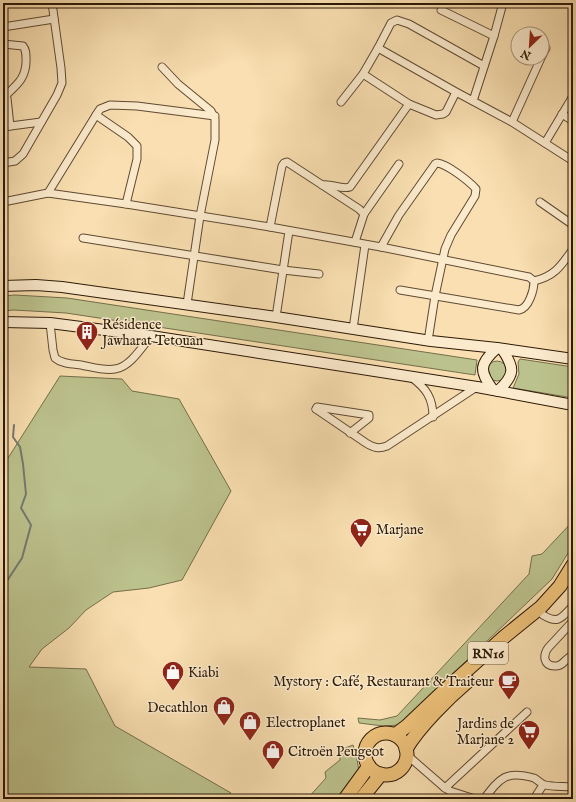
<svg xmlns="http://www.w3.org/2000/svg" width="576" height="802" font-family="'IM FELL English',serif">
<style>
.green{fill:#bcc28d;stroke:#746e4a}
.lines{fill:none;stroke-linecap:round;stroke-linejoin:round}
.stream{stroke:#737a71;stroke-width:2}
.street-casing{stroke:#5f4a32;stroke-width:9}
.secondary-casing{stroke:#2c1907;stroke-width:12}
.highway-casing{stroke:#2c1907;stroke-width:15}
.street{stroke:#fbeacc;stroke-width:7}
.secondary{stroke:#fbeacc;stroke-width:10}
.highway{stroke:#ecc078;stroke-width:13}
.labels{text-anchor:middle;stroke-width:3;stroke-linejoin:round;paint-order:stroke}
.shield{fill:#fbeacc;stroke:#6a5842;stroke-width:1}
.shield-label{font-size:13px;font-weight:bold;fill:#2c1907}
.poi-label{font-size:14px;fill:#2c1907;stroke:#fbeacc;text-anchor:start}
</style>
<rect width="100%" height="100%" fill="#f9dfb1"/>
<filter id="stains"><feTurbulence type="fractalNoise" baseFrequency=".005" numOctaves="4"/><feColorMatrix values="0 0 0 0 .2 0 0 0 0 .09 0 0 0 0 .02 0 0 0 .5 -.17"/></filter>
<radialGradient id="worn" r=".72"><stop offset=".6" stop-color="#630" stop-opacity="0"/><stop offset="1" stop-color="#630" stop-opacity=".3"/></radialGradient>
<g class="green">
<path d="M15 295 67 298 477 360 475 375 66 313 14 310 3 311V296Z"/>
<path d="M520 359 573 367V398L513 388 519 374 518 362Z"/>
<circle cx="497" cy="371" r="10"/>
<path d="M60 376 122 379 132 391 179 399 231 491 182 580 149 588 113 592 86 610 69 628 42 649 29 667 86 669 115 726 231 793 227 799H3V466Z"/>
<path d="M573 521V545L552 579 399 725 383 726 359 723 358 718 380 720 397 716 529 574 532 556 542 554Z"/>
<path d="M353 745 356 754 359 771 338 799H307L326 778 325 772 340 760V750Z"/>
</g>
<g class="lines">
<path class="stream" d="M3 587 22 558 31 525 21 508 26 494 23 464 20 447 13 437 14 425"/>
<g class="street-casing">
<g id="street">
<path d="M441 10 494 36"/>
<path d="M3 27 54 19"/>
<path d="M3 44 23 46C26 50 26 53 26 58 27 77 18 84 5 96"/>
<path d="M378 48 391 23 397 20 409 24 484 66"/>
<path d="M542 56 546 48"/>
<path d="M162 67 178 84 211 111 215 119V140L200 216 187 304"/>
<path d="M456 92 446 112 443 114 436 115 409 104 363 74 378 48 456 92 512 122 573 161"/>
<path d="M3 95 7 98 10 126"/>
<path d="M473 101 494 36 503 3"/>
<path d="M341 102 363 74"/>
<path d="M562 114 573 121"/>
<path d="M96 115 128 137 137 146V159L126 204"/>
<path d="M512 122 541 58"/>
<path d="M3 127 41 122"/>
<path d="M545 143 573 96"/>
<path d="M3 163 15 161 23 154 57 95 62 83 61 68 52 3"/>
<path d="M322 185C331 183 341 190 350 187L409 104"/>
<path d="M48 193 96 115 100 109 110 105 137 106 215 116"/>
<path d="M3 202 48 193 126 204 270 227 282 166 284 163 287 162 359 209 364 214"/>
<path d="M540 202 573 225"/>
<path d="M270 227 381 247 529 277 534 281C534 290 529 308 519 310L400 290"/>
<path d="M83 238 283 270 319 274"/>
<path d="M355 242 364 214 399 164"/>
<path d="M381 247 399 215 435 164 437 163C447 164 469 181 476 189L475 196 451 235 445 249 435 296 428 341"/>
<path d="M534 281C555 276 561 266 573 249"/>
<path d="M276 317 289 231"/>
<path d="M50 323 53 350 55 358C62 364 72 364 81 365 92 367 104 371 115 369 130 367 142 347 151 336"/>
<path d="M353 329 365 245"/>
<path d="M411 377C426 388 433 398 433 417"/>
<path d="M316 409 366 443C374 448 379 449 387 446L478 386"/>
<path d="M316 409 317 407 369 415V418L350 433"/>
<path d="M543 615C559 625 562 617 573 606"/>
<path d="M573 621 548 648C543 655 543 666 555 666 563 667 566 657 573 655"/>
<path d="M407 755 445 788 450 791 475 799"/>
<path d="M445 788 527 712"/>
<path d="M484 799C500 778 506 770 534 778 538 780 541 784 545 785 553 787 564 786 573 787"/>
<path d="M534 799 543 785"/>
</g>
</g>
<g class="secondary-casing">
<g id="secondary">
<path d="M3 286 36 285 62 287 276 317 431 341 497 348 573 359"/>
<path d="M3 322 50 323 151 336 477 387 573 405"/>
<path d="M493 390C479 371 479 364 497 348"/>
<path d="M498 391C515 375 515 368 502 349"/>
</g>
</g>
<g class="highway-casing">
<g id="highway">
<circle cx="386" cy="754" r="21"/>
<path d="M395 735 407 726 446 689 504 637 541 607 560 586 573 565"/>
<path d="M406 749C419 727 448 698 468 681"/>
<path d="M345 799 369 766"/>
<path d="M361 799 381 774"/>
</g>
</g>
<use href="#street" class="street"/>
<use href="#secondary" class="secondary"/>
<use href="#highway" class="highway"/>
</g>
<defs>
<g id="building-pin" transform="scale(1.15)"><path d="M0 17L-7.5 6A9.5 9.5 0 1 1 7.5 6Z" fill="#8f2418" stroke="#fbeacc"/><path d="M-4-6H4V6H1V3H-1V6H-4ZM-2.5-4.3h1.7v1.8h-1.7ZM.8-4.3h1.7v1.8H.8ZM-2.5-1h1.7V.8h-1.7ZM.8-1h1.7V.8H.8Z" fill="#fff"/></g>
<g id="supermarket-pin" transform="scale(1.15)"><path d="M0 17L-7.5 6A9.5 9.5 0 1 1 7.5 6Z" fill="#8f2418" stroke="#fbeacc"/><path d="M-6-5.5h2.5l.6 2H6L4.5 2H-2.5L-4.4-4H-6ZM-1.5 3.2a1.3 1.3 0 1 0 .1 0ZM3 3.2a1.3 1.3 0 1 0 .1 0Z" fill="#fff"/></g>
<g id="shop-pin" transform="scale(1.15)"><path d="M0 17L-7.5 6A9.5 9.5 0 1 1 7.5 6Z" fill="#8f2418" stroke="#fbeacc"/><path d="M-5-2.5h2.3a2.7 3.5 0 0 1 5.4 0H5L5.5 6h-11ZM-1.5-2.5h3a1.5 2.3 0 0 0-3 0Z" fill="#fff"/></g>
<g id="cafe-pin" transform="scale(1.15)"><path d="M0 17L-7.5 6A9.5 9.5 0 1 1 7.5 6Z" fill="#8f2418" stroke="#fbeacc"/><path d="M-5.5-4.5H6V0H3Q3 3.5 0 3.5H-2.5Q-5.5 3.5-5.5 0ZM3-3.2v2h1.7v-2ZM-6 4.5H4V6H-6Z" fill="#fff"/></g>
</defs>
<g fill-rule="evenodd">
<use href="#building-pin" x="87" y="332"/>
<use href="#supermarket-pin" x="361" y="529"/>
<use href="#shop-pin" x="173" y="672"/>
<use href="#cafe-pin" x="509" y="681"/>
<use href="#shop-pin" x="224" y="707"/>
<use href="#shop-pin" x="250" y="722"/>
<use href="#supermarket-pin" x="529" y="731"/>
<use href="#shop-pin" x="273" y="751"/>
</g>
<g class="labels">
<rect class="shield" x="468" y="642" width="40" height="22" rx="3"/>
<g class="shield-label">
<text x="488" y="658">RN16</text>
</g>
<g class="poi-label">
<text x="102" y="329">Résidence<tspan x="102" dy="16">Jawharat Tetouan</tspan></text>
<text x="376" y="534">Marjane</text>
<text x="188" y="677">Kiabi</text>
<text x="494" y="686" text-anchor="end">Mystory : Café, Restaurant &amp; Traiteur</text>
<text x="208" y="712" text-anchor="end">Decathlon</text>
<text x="266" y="727">Electroplanet</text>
<text x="514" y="728" text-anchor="end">Jardins de<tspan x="514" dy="16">Marjane 2</tspan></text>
<text x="288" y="756">Citroën Peugeot</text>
</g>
</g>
<rect width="576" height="802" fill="none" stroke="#f9dfb1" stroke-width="16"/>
<rect x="4" y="4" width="568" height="794" fill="none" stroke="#2c1907" stroke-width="2"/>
<rect x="8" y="8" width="560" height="786" fill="none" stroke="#2c1907"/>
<g transform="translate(530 46) rotate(205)"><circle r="19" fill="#fbeacc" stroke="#a8967d"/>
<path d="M0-3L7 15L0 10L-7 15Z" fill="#8f2418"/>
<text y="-6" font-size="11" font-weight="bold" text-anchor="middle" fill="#2c1907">N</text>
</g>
<rect width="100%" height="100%" filter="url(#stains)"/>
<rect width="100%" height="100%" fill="url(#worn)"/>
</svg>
